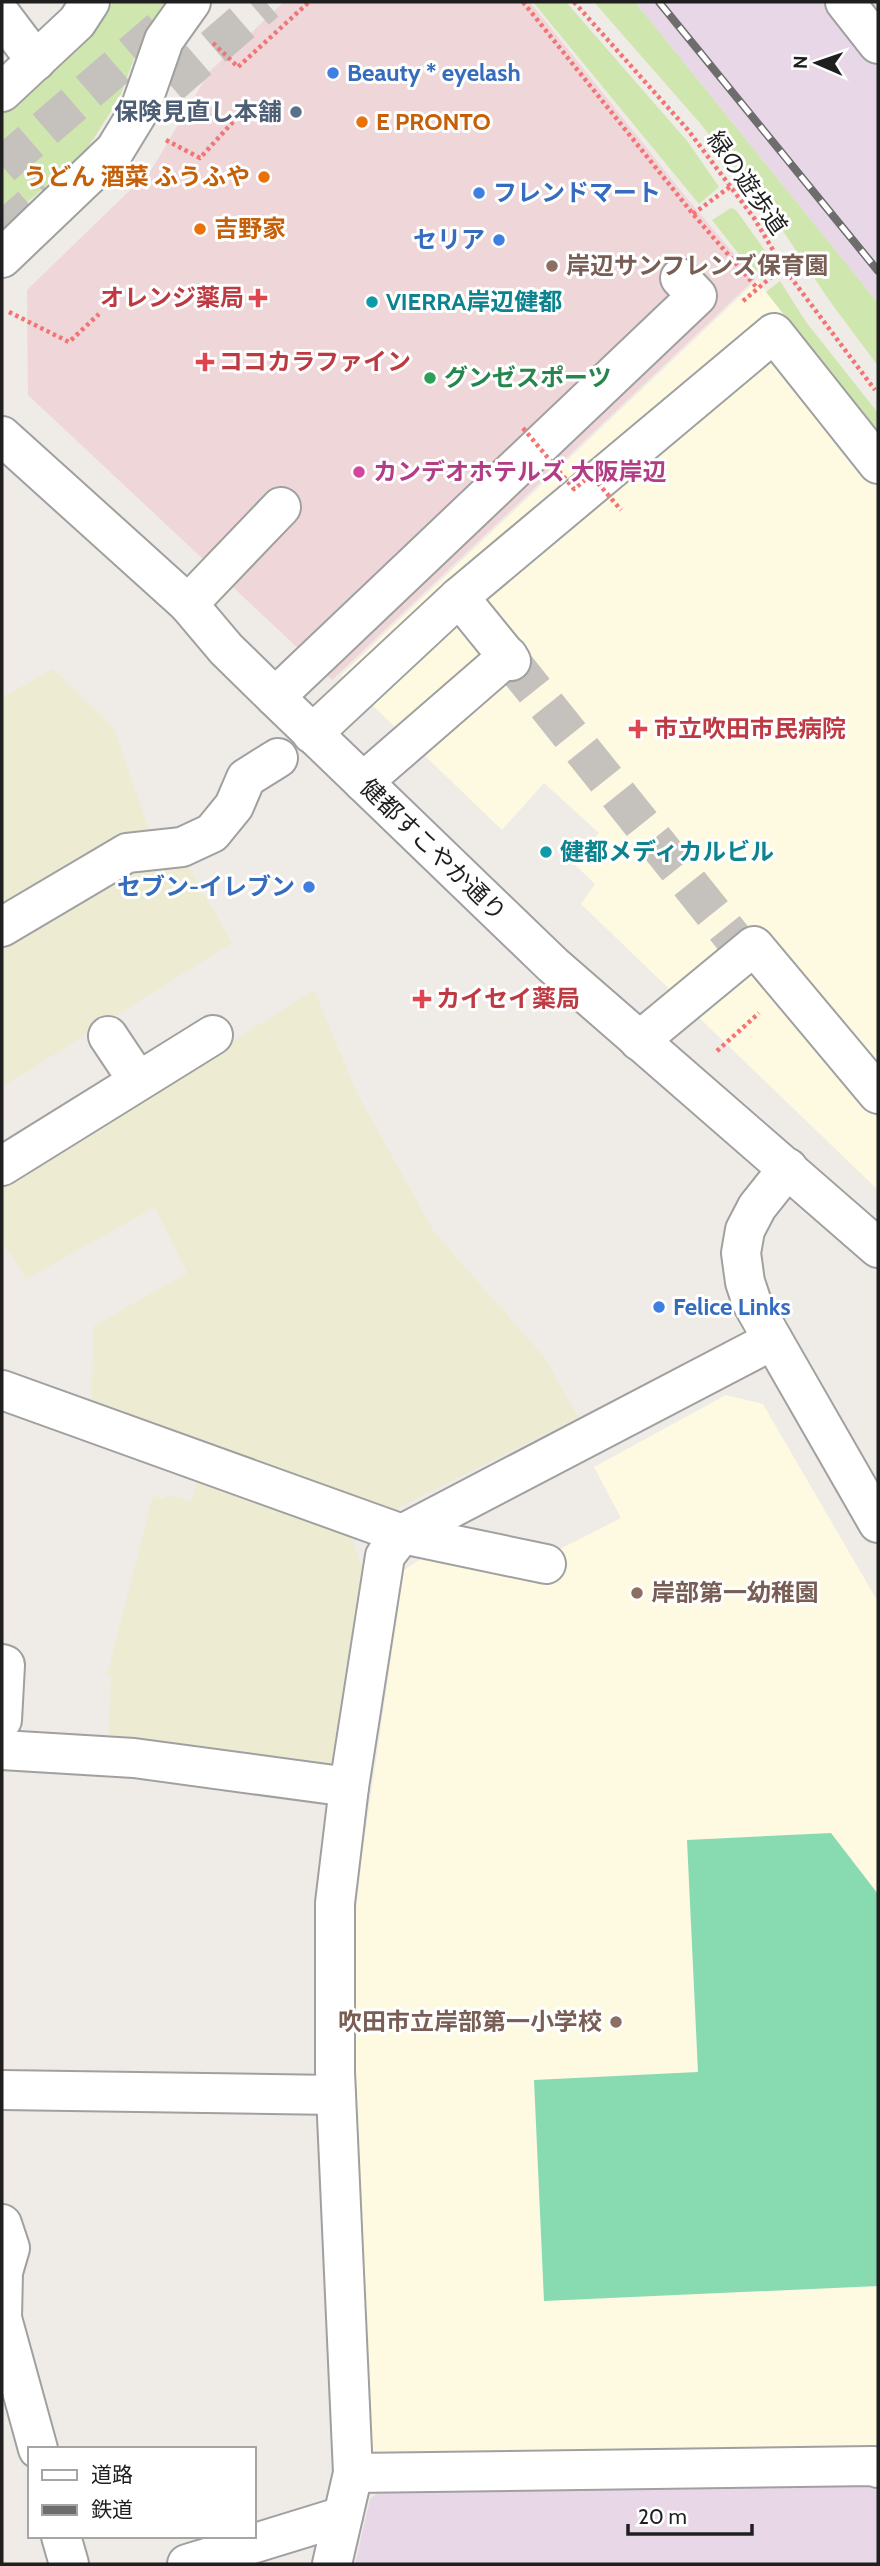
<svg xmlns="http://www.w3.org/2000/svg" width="880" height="2566" font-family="Cabin,'Noto Sans JP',sans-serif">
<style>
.commercial{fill:#efd6d8}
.industrial{fill:#e8d8e7}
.education{fill:#fdfae1}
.farmland{fill:#edecd2}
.grass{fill:#d0e6af}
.pitch{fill:#88dab1}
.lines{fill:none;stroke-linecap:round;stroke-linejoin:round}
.minor-tunnel{stroke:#c5c2be;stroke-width:38;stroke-dasharray:38 19;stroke-linecap:butt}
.minor-casing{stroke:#a0a0a0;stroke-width:42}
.path{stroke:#f27475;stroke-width:4.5;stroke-dasharray:3.5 3.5;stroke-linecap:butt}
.minor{stroke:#fff;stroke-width:38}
.rail-casing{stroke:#6d6d6d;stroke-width:8}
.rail{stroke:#fff;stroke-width:5;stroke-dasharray:16;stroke-linecap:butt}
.path-bridge{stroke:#f27475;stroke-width:4.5;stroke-dasharray:3.5 3.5;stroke-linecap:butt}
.shop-dot{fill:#3f7fe0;stroke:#fff;stroke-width:2.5}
.service-dot{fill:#5c6f8a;stroke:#fff;stroke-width:2.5}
.food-dot{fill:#e8710a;stroke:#fff;stroke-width:2.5}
.education-dot{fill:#8d6e63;stroke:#fff;stroke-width:2.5}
.health-dot{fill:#e0444e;stroke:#fff;stroke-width:2.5}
.culture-dot{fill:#0f9aa8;stroke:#fff;stroke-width:2.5}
.leisure-dot{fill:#2e9e5b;stroke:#fff;stroke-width:2.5}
.hotel-dot{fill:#d1479c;stroke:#fff;stroke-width:2.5}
.labels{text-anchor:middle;stroke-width:6;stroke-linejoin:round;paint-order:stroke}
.shop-label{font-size:24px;font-weight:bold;fill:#366cbe;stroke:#fff;text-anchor:start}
.service-label{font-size:24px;font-weight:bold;fill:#4e5e75;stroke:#fff;text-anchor:end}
.food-label{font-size:24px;font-weight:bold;fill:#c56008;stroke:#fff;text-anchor:start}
.street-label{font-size:24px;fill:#1f1f1f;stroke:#fff}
.education-label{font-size:24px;font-weight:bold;fill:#785e54;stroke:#fff;text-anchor:start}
.health-label{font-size:24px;font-weight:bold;fill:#be3a42;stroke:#fff;text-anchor:start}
.culture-label{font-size:24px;font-weight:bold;fill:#0d838f;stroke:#fff;text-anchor:start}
.leisure-label{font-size:24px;font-weight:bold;fill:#27864d;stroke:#fff;text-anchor:start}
.hotel-label{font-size:24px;font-weight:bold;fill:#b23c85;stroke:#fff;text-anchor:start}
</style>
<rect width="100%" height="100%" fill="#efebe6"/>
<path class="commercial" d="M284 2H530L685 196 755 279 332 680 28 395 27 290 152 169 209 72Z"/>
<g class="industrial">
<path d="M635 2H878V303Z"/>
<path d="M850 2475 878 2490V2564H355L370 2499 387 2485Z"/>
</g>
<g class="education">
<path d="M757 280 878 434V1190L581 904 595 884 574 864 599 833 544 783 502 830 341 675Z"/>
<path d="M726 1395 763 1404 878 1602V2454L368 2463 352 1947 362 1855 404 1570 422 1558 551 1584 558 1550 621 1518 594 1467Z"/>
</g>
<g class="farmland">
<path d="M53 669 115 730 151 837 2 911V698Z"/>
<path d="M181 854 232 943 2 1087V936L131 858Z"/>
<path d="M314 990 357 1093 434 1232 545 1358 578 1417 394 1510 91 1403 94 1326 187 1273 155 1207 26 1279 2 1241V1187Z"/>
<path d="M198 1476 348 1530 363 1569 330 1771 109 1738 111 1676 107 1675 153 1496 164 1499 167 1495 191 1501Z"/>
</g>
<g class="grass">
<path d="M114 2H165L141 40 119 99 85 152 2 224V114L92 29Z"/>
<path d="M533 2H566L688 142 719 187 699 204Z"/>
<path d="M594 2H635L878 303V366L829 300 767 207 699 122Z"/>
<path d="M731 208 736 210 773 262V268L757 277 712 220Z"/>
<path d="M780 281 806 322 878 413V434L766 292Z"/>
</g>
<path class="pitch" d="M831 1833 878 1894V2286L544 2301 534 2080 698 2072 687 1840Z"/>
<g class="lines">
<g class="minor-tunnel">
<path d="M127 122 266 2"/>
<path d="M2 166 180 12"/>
<path d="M2 231 48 191"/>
<path d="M511 661 745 953"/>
</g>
<g class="minor-casing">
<g id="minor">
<path d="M845 2 878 44"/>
<path d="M2 16 36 61"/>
<path d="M2 92 77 22 90 2"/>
<path d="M2 258 115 150 140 109 164 40 191 2"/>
<path d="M2 436 188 604 226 649 275 697 553 965 878 1248"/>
<path d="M459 597 511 661"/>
<path d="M188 604 281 507"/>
<path d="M275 697 697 296 680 278"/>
<path d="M312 734 459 597 774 333 878 464"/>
<path d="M363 782 508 656"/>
<path d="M2 927 127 853 182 847 212 833 234 806 246 778 278 758"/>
<path d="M108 1036 138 1081"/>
<path d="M639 1041 754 946 878 1094"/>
<path d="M2 1166 213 1035"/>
<path d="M788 1168 757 1207 745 1230 741 1253 745 1282 752 1303 773 1340 878 1523"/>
<path d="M2 1390 402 1534 546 1564"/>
<path d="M2 1664 5 1665 2 1720"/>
<path d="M2 1750 134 1758 349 1787"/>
<path d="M2 2090 336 2095"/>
<path d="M2 2224 10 2248 3 2272 2 2318 38 2449"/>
<path d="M353 2473 873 2466 878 2468"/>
<path d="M61 2536 69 2564"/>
<path d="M187 2564 343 2516"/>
<path d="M332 2564 353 2473 335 2072V1903L349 1787 385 1556 402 1534 773 1340"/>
</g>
</g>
<g class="path">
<path d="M523 2 693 214 758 289"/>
<path d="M574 2 688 130 754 218 783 267 875 390"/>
<path d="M213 43 238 67 309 2"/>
<path d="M166 140 200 158 242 112"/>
<path d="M693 214 731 186"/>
<path d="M743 301 783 267"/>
<path d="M9 312 69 342 99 314"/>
<path d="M717 1051 759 1013"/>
</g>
<use href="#minor" class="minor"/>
<g class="rail-casing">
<path id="rail" d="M659 2 878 271"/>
</g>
<use href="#rail" class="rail"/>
<path class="path-bridge" d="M523 428 574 489 591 475 621 510"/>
</g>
<g class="shop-dot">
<circle cx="333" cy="73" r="7"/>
<circle cx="479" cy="193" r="7"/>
<circle cx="499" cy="240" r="7"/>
<circle cx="309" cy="887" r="7"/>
<circle cx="659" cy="1307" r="7"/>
</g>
<circle class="service-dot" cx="296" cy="112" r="7"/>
<g class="food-dot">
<circle cx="362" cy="122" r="7"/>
<circle cx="264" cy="177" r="7"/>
<circle cx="200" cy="229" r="7"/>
</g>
<g class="education-dot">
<circle cx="552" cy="266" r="7"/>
<circle cx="637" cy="1593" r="7"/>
<circle cx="616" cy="2022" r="7"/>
</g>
<g class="health-dot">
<path d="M254.5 287.5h7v7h7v7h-7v7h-7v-7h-7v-7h7z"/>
<path d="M201.5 351.5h7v7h7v7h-7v7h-7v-7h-7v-7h7z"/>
<path d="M634.5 718.5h7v7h7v7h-7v7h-7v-7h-7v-7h7z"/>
<path d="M418.5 988.5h7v7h7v7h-7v7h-7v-7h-7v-7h7z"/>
</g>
<g class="culture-dot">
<circle cx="372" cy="302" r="7"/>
<circle cx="546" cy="852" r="7"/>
</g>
<circle class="leisure-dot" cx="430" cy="378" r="7"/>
<circle class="hotel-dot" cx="359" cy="472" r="7"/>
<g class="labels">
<g class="shop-label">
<text x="347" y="81">Beauty * eyelash</text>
<text x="493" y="201">フレンドマート</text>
<text x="485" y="248" text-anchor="end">セリア</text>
<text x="295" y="895" text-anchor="end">セブン-イレブン</text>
<text x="673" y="1315">Felice Links</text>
</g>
<g class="service-label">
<text x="282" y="120">保険見直し本舗</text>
</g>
<g class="food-label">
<text x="376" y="130">E PRONTO</text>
<text x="250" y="185" text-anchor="end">うどん 酒菜 ふうふや</text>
<text x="214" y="237">吉野家</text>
</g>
<g class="street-label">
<text transform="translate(747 183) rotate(55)" y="8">緑の遊歩道</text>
<text transform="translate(433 850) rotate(44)" y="8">健都すこやか通り</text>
</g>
<g class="education-label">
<text x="566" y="274">岸辺サンフレンズ保育園</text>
<text x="651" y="1601">岸部第一幼稚園</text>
<text x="602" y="2030" text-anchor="end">吹田市立岸部第一小学校</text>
</g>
<g class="health-label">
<text x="244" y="306" text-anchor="end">オレンジ薬局</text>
<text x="219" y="370">ココカラファイン</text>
<text x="654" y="737">市立吹田市民病院</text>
<text x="436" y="1007">カイセイ薬局</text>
</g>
<g class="culture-label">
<text x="386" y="310">VIERRA岸辺健都</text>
<text x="560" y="860">健都メディカルビル</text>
</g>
<g class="leisure-label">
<text x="444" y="386">グンゼスポーツ</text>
</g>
<g class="hotel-label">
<text x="373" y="480">カンデオホテルズ 大阪岸辺</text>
</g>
</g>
<rect width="880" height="2566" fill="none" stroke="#1f1f1f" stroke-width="7"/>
<rect x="28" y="2447" width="228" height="91" fill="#ffffff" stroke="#a5a5a5" stroke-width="2"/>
<rect x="42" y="2470" width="35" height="10" fill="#ffffff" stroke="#a5a5a5" stroke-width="2"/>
<text x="91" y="2482" font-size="21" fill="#1f1f1f">道路</text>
<rect x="42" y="2505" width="35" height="10" fill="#6d6d6d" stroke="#a5a5a5" stroke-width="2"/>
<text x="91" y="2517" font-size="21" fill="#1f1f1f">鉄道</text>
<g transform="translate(817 63) rotate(272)" stroke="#ffffff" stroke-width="5" paint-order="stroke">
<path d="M0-5L12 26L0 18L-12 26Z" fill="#1f1f1f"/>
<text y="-10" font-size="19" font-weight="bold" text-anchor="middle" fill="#1f1f1f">N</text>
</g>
<path d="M628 2524v10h124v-10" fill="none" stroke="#1f1f1f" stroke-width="3.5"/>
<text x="638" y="2524" font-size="21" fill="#1f1f1f" stroke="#ffffff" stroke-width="5" paint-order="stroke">20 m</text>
</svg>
